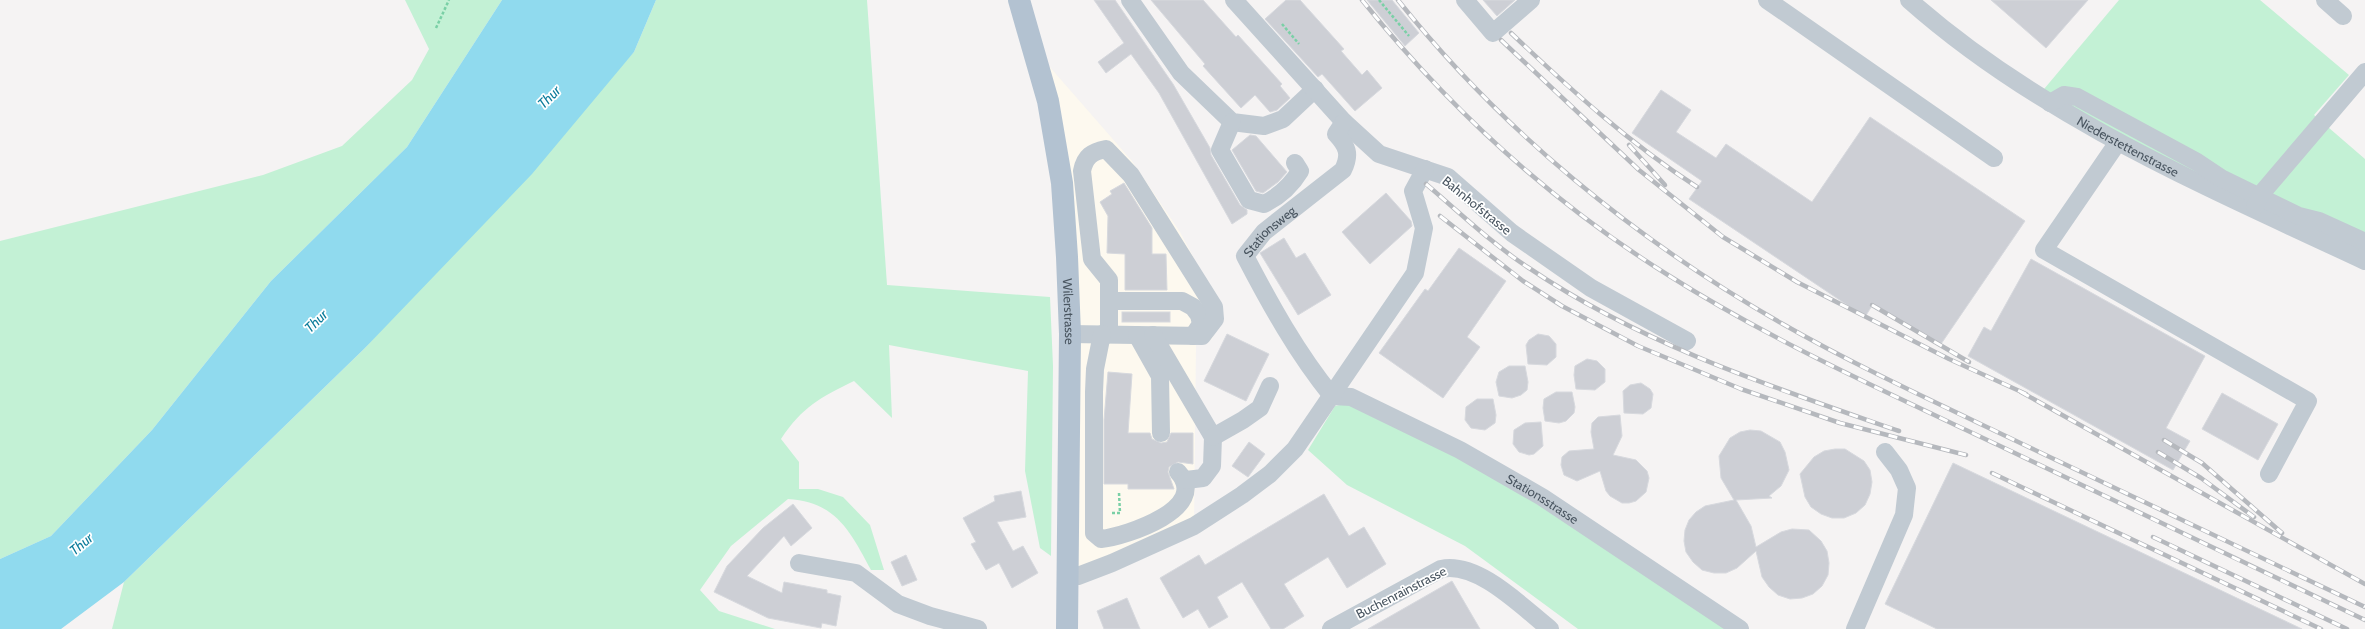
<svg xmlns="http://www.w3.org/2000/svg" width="2365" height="629" font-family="Cabin,sans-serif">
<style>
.commercial{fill:#fdf9ef}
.green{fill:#c3f1d5}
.water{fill:#90daee}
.building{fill:#cdcfd5;stroke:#d7d9de}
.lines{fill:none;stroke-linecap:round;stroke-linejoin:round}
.path{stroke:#7ad0a6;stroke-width:2.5;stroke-dasharray:3 2;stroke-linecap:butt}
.minor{stroke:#c1cad2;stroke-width:18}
.major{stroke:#b3c2d1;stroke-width:22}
.rail-casing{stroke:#b5b8bd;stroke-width:4.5}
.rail{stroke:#fff;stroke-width:3;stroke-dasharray:9;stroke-linecap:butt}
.labels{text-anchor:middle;stroke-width:3.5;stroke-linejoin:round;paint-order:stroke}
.street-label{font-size:13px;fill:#4a5661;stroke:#fff}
.water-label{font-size:14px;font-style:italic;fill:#0c7c9b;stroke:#fff}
</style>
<rect width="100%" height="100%" fill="#f5f3f3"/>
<path class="commercial" d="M1035 50 1132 161 1180 232 1219 305 1221 320 1212 339 1196 345 1194 526 1078 576 1070 334Z"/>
<g class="green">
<path d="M405 0H502L407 147 271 281 152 430 51 536 0 559V241L263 175 342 146 412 80 429 49Z"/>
<path d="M656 0H867L887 285 1050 297 1053 366 1051 556 1040 548 1025 471 1028 371 889 345 892 418 854 381C820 398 803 406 781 439L799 462V489H818L843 497 870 525 884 570H871C850 531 836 502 788 499L731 546 700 590 719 611 775 629H112L124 582 365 348 634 52Z"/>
<path d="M2119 0H2260L2349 75 2314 115 2365 159V261L2039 95Z"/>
<path d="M1354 402 1546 502 1735 629H1578L1465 546 1347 485 1308 450 1335 406Z"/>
</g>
<path class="water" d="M502 0H656L634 52 532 174 365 348 124 582 61 629H0V559L51 536 152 430 271 281 407 147Z"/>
<g class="building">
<path d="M1094 0H1115L1173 84 1210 148 1211 155 1240 205 1247 210V214L1232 224 1159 93 1131 54 1106 73 1098 62 1124 43Z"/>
<path d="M1151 0H1203L1236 37 1238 35 1282 84 1280 86 1290 98 1277 110 1270 112 1255 95 1241 108 1203 66 1205 64Z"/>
<path d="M1286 0H1300L1344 49 1341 51 1362 75 1367 70 1382 88 1355 111 1322 74 1318 77 1265 19Z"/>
<path d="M1367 0H1392L1419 33 1405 46Z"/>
<path d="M1483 0H1515L1497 16Z"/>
<path d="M1991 0H2088L2046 48Z"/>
<path d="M1661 90 1691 110 1676 132 1716 158 1726 144 1812 202 1870 117 2025 221 1941 344 1873 304 1865 317 1689 199 1702 181 1632 133Z"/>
<path d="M1250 135 1256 136 1287 172 1278 182 1263 193 1256 191 1232 150Z"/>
<path d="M1124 183 1152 228V254H1166L1167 290H1125V254L1107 253 1108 216 1100 202 1112 194 1110 191Z"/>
<path d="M1386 193 1411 221 1412 226 1370 264 1342 232Z"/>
<path d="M1284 238 1296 258 1305 253 1331 295 1298 315 1260 253Z"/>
<path d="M1459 248 1506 281 1467 337 1480 347 1443 398 1379 353 1425 289 1428 291Z"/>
<path d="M2031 259 2205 356 2166 428 2190 441 2173 470 1968 356 1984 327 1991 331Z"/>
<rect x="1122" y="312" width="48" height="10"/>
<path d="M1227 334 1269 354 1246 401 1204 381Z"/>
<path d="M1538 334 1549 336 1556 344V357L1547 365 1528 364 1526 345 1529 340Z"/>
<path d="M1587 359 1597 361 1605 369V382L1595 390 1576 389 1574 375 1575 366Z"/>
<path d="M1509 366H1525L1528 382 1527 390 1521 395 1512 398 1499 396 1496 382 1499 372Z"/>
<path d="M1108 372 1132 374 1128 433H1150L1152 439 1161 443 1167 442 1171 433H1193V464L1178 462 1169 467 1168 472 1174 489H1128V484H1104V420Z"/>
<path d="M1641 383 1650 389 1653 394 1651 408 1643 414 1624 413 1623 391 1630 385Z"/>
<path d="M1556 392H1572L1575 407 1574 413 1566 421 1559 423 1545 421 1543 408 1544 399Z"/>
<path d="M2222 393 2278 424 2258 460 2202 429Z"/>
<path d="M1477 399H1493L1496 415 1495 423 1485 430 1471 428 1465 420 1466 407Z"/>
<path d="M1620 415 1622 436 1613 455 1636 460 1647 471 1649 478 1646 492 1636 501 1629 503H1622L1610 496 1606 491 1600 471 1577 481 1564 475 1561 465 1562 457 1569 451 1594 449 1591 432 1592 423 1598 417Z"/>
<path d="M1541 422 1543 446 1534 454 1529 455 1519 452 1513 444 1514 430 1525 423Z"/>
<path d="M1750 430 1761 431 1780 442 1785 452 1789 470 1781 486 1769 496 1772 498 1736 500 1751 526 1756 547 1781 532 1792 529 1809 530 1821 541 1827 551 1829 563 1828 575 1822 586 1813 594 1802 598 1790 599 1778 595 1769 587 1762 577 1756 551 1737 568 1726 573H1714L1702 570 1693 562 1686 552 1684 541 1685 530 1689 520 1696 512 1705 506 1734 500 1721 478 1719 456 1730 438 1740 432Z"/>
<path d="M1249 442 1265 454 1248 477 1232 466Z"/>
<path d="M1835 449H1845L1864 461 1870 470 1872 482 1870 494 1865 505 1856 513 1844 518H1832L1821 514 1811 507 1805 497 1800 474 1814 457 1824 451Z"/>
<path d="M1953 463 2302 629H1937L1885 604Z"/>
<path d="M1021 491 1026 517 997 522 1013 551 1023 546 1038 573 1012 588 999 563 986 570 971 544 976 542 963 518 995 501 994 496Z"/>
<path d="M1324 494 1349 536 1364 527 1386 564 1347 588 1328 557 1284 584 1304 616 1283 629H1271L1242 582 1217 597 1228 617 1209 628 1198 609 1183 618 1160 578 1199 555 1205 565Z"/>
<path d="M793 504 812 528 791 546 784 536 747 576 782 593 784 582 827 590V593L841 596 836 626 822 623 821 628 768 618 714 592 727 566 763 528Z"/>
<path d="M906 555 917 580 902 586 891 562Z"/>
<path d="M1452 581 1480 629H1368Z"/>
<path d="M1127 598 1140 629H1104L1097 611Z"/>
</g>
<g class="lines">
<g class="path">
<path d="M1379 0 1409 36"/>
<path d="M1282 24 1299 44"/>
<path d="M436 28 449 0"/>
<path d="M1112 513H1120L1119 493"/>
</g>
<g class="minor">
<path d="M1130 0 1181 73 1232 122 1264 126 1283 119 1315 89"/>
<path d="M1234 0 1344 122 1379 154 1448 177 1512 233 1591 288 1687 341"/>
<path d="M1465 0 1493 33 1531 0"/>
<path d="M1767 0 1994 158"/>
<path id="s1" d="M1909 0C2041 117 2207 187 2365 261"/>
<path d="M2325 0 2343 16"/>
<path d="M2050 103 2064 95 2077 97 2197 162 2221 178 2299 216 2319 221 2365 242"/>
<path d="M1232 122 1220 150 1249 200 1264 204C1280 196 1291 186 1300 171L1295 163"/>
<path d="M2118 142 2044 250 2308 401 2269 474"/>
<path d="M2255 206 2261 194 2365 72"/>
<path d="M1109 301H1182L1193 307 1199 315 1201 324 1193 336"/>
<path d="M1070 334 1202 336 1215 319 1214 307 1131 175 1106 149C1092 152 1085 156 1082 171L1092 259 1109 280V335"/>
<path d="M1102 334 1095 369 1094 392V533L1101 539C1127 536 1211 508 1178 472"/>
<path d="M1137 335 1160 376 1161 433"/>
<path d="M1153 335 1213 437 1212 466 1203 478 1186 480"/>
<path id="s2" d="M1332 396 1351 397 1460 450 1542 497 1740 629"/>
<path id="s3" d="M1332 396C1297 353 1270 304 1245 256L1264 232 1343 170C1351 154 1347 146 1336 134L1344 122"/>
<path d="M1213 437 1243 420 1260 408 1270 386"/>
<path d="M799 563 856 573 898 604 930 616 978 629"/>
<path d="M1068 575 1078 576 1112 563 1194 526 1242 495 1270 474 1295 449 1415 273 1424 228 1413 191 1425 169"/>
<path d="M1331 629 1441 569C1478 561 1522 607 1550 629"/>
<path d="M1855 629 1904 515 1907 488 1899 470 1885 452"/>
</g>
<path class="major" id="s4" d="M1019 0 1048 101 1062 183 1067 257 1070 334 1067 629"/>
<g class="rail-casing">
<g id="rail">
<path d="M1362 0C1448 107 1551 202 1668 275 1772 341 1886 392 1998 445 2120 503 2242 562 2365 620"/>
<path d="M1398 0C1502 131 1636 240 1781 323 1863 370 1950 409 2035 450 2145 502 2255 555 2365 607"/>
<path d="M1511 33C1570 89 1629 143 1697 187"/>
<path d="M1501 40 1639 170 1723 237 1797 282 1949 359 2026 394"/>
<path d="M1629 145 1665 185"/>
<path d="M1426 184C1459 212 1492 244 1529 268 1641 344 1772 387 1899 431"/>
<path d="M1440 216 1523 281 1562 306 1638 346 1741 389 1840 423 1966 455"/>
<path d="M1872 305 1969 362"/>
<path d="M2021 392 2365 584"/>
<path d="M2164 440 2202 463 2282 533"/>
<path d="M2158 452 2201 478 2254 517"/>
<path d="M1992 473 2321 629"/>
<path d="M2153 537 2347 629"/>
</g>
</g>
<use href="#rail" class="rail"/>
</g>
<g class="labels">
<g class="street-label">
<text dy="5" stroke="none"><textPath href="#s1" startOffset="264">Niederstettenstrasse</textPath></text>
<text transform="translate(1477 205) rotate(39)" y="5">Bahnhofstrasse</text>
<text dy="5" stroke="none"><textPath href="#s3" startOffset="200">Stationsweg</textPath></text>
<text dy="5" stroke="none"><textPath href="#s4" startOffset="317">Wilerstrasse</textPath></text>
<text dy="5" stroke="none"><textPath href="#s2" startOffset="236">Stationsstrasse</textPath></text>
<text transform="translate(1401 592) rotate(-27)" y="5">Buchenrainstrasse</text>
</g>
<g class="water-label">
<text transform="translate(549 97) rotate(-45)" y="5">Thur</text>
<text transform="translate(316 321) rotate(-44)" y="5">Thur</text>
<text transform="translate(81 544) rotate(-40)" y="5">Thur</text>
</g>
</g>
</svg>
